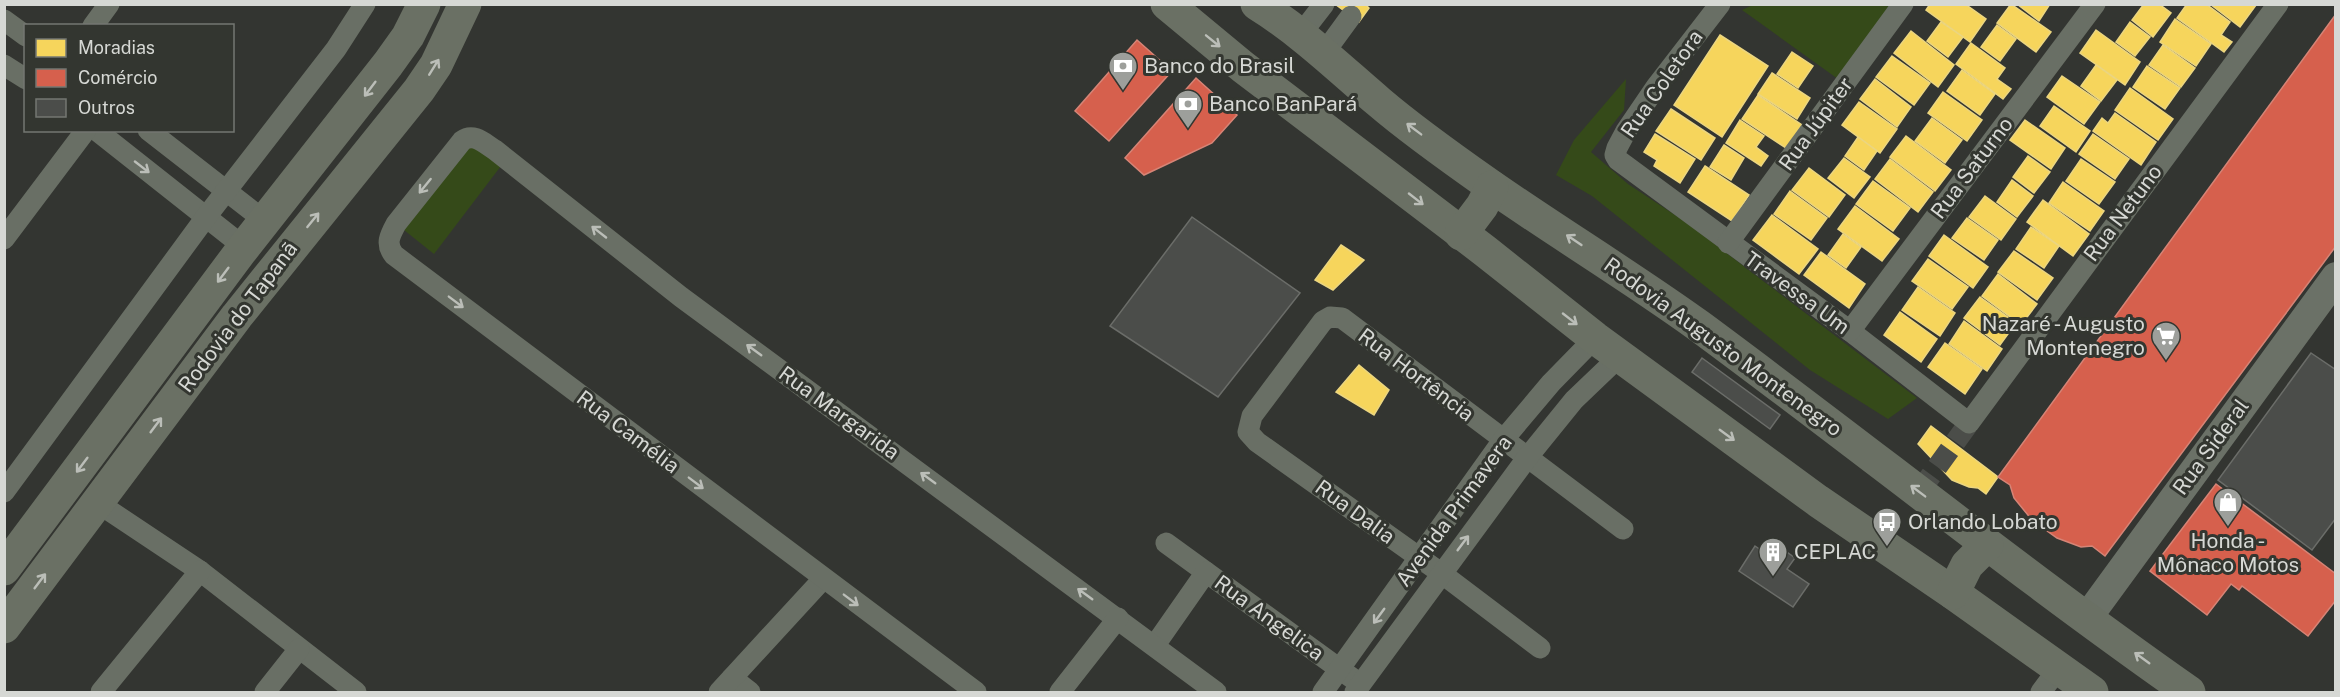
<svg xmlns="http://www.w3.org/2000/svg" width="2340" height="697" font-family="'Public Sans',sans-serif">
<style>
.green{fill:#354a19}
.homes{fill:#f6d55c;stroke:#ecd680;stroke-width:1.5}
.shops{fill:#d6604d;stroke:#d68476;stroke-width:1.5}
.building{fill:#4b4d4a;stroke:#6b6d69;stroke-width:1.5}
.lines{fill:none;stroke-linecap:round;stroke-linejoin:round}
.street-tunnel{stroke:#4b4d49;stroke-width:21;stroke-dasharray:21 10;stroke-linecap:butt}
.street{stroke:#696f65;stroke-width:21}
.secondary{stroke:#6b7167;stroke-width:30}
.primary{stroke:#6a7064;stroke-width:33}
.oneway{stroke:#bbbeb8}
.labels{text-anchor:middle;stroke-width:6;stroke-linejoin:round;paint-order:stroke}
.poi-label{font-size:21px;fill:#d6d8d4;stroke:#333630;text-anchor:start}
.street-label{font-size:21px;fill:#d6d8d4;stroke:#333630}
</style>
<rect width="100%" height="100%" fill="#333531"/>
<g class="green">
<path d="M1755 4 1890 5 1838 79 1742 10Z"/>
<path d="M1626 79 1624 110 1591 152 1628 184 1687 223 1917 398 1888 419 1810 370 1592 196 1556 175 1574 140Z"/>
<path d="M474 139 504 162 434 254 404 230Z"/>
</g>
<g class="homes">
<path d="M1335 4H1365L1369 8 1359 22Z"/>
<path d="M1930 4H1965L1986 19 1970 42 1926 10Z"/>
<path d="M2011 4 2051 32 2036 52 1997 23Z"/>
<path d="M2017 4H2050L2039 21Z"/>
<path d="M2144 4H2159L2171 13 2153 37 2132 20Z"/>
<path d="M2187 4H2206L2230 22 2221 35 2232 42 2224 52 2177 18Z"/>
<path d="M2210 4H2255L2256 5 2240 27Z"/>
<path d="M2175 19 2211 44 2196 66 2160 42Z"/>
<path d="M1941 22 1963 37 1948 57 1927 41Z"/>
<path d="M2130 22 2150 37 2135 56 2116 42Z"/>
<path d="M1997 25 2016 39 2000 61 1981 47Z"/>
<path d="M2096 30 2140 62 2125 85 2080 53Z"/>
<path d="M1911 31 1954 65 1938 87 1894 53Z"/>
<path d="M1720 35 1768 66 1722 137 1674 105Z"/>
<path d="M1971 43 2005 68 1997 79 2011 89 2003 99 1956 64Z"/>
<path d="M2163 45 2195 68 2181 87 2149 65Z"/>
<path d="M1792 52 1813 66 1798 88 1777 74Z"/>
<path d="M1892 56 1930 83 1914 105 1876 77Z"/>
<path d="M2096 65 2117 80 2101 101 2081 86Z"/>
<path d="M2147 66 2180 88 2165 109 2133 87Z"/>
<path d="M1962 70 1995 94 1980 115 1947 91Z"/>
<path d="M1772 73 1810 98 1797 119 1758 94Z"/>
<path d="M2062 76 2100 102 2084 124 2047 97Z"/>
<path d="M1875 79 1911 107 1897 127 1860 99Z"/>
<path d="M2130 88 2173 119 2158 140 2115 110Z"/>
<path d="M1943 92 1982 120 1967 141 1928 113Z"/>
<path d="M1758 95 1802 125 1786 148 1742 119Z"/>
<path d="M1859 102 1897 129 1880 153 1842 125Z"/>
<path d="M2054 106 2090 131 2076 152 2040 126Z"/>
<path d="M1671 109 1715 138 1701 160 1656 131Z"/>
<path d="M2115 113 2156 142 2141 165 2093 131 2102 118 2108 123Z"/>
<path d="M1932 118 1962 140 1945 163 1915 141Z"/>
<path d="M1740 120 1764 136 1756 147 1768 156 1761 166 1726 143Z"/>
<path d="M2025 120 2065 148 2051 169 2010 140Z"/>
<path d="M1655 134 1695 159 1680 183 1654 166 1657 160 1644 152Z"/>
<path d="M2093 134 2129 159 2115 179 2079 154Z"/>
<path d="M1906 136 1951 170 1935 191 1890 157Z"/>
<path d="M1858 137 1877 151 1864 170 1845 156Z"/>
<path d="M1724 145 1744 158 1731 180 1710 167Z"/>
<path d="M2028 156 2050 172 2034 193 2013 177Z"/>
<path d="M1844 158 1870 177 1854 198 1828 178Z"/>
<path d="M1890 159 1933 192 1918 212 1875 179Z"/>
<path d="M2081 159 2115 182 2099 204 2066 181Z"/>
<path d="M1705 166 1749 195 1732 221 1688 192Z"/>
<path d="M1809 168 1845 195 1829 217 1792 190Z"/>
<path d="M2012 180 2033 196 2017 217 1997 202Z"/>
<path d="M1873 181 1910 208 1893 231 1856 204Z"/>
<path d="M2063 182 2104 211 2090 231 2049 203Z"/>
<path d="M1790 191 1827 218 1811 240 1774 214Z"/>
<path d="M1985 196 2016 219 2001 240 1969 217Z"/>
<path d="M2043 200 2089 234 2073 256 2027 222Z"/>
<path d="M1855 206 1899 239 1882 261 1838 229Z"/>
<path d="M1772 215 1818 249 1799 274 1753 240Z"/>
<path d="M1967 218 1998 240 1984 260 1952 238Z"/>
<path d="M2031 227 2059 246 2044 268 2016 249Z"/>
<path d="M1843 234 1861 247 1846 268 1828 255Z"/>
<path d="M1944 235 1988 267 1973 288 1929 256Z"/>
<path d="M1341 245 1364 260 1333 290 1315 280Z"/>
<path d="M2014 251 2053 278 2037 300 1998 272Z"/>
<path d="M1821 252 1865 284 1849 308 1804 275Z"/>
<path d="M1928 259 1968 287 1952 309 1912 281Z"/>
<path d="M1998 274 2037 304 2021 325 1982 296Z"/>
<path d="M1918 287 1955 313 1940 336 1902 310Z"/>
<path d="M1980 297 2016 323 2000 345 1964 318Z"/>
<path d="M1900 312 1937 339 1921 362 1884 335Z"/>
<path d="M1964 321 2002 349 1987 371 1949 344Z"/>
<path d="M1945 343 1982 369 1965 394 1928 367Z"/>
<path d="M1359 365 1389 390 1374 415 1336 392Z"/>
<path d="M1931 426 1998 477 1986 494 1978 488 1969 487 1952 480 1918 444Z"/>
</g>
<g class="shops">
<path d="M2336 14V246L2105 556 2092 546 2081 547 2057 538 2032 520 2014 498 2010 485 1998 477Z"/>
<path d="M1137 40 1172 71 1109 141 1075 111Z"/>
<path d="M1196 78 1237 115 1212 143 1144 175 1125 158Z"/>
<path d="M2216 484 2336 574V600L2308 636 2242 586 2239 590 2231 584 2207 615 2150 571Z"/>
</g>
<g class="building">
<path d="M1192 217 1300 293 1218 397 1110 326Z"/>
<path d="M2311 353 2336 370V518L2312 550 2218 480Z"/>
<path d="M1702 358 1780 415 1770 429 1692 372Z"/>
<path d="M1755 546 1777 561 1784 550 1795 558 1787 569 1809 584 1793 607 1739 571Z"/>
</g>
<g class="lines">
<path class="street-tunnel" d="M1919 492 1969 423"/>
<g class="street">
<path d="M1720 4 1656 87 1626 131 1617 148 1615 155 1618 160 1850 331 1969 423 2278 4"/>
<path d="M4 20 26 36"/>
<path d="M93 26 109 4"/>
<path d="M1300 35 1324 4"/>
<path d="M1324 53 1351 16"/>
<path d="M4 65 26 79"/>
<path d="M96 130 244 247"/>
<path d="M148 130 265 221"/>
<path d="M4 239 86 130"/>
<path d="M1728 243 1903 4"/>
<path d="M1850 331 2095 4"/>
<path d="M4 492 206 217 336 49 365 4"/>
<path d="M98 503 200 571 356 692"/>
<path d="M1166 543 1352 678"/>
<path d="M1155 645 1206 572"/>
<path d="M1540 648 1441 573 1257 442 1248 432 1252 416 1323 321 1330 317 1342 318 1623 529"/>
<path d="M732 678 750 692"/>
<path d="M101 692 200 571"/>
<path d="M265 692 299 649"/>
<path d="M719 692 823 579"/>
<path d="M976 692 394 255C385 244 390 235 396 224L462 141C474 132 485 144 495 150L681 297 1216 692"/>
<path d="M1060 692 1118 618"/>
<path d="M1323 692 1503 440 1551 383 1595 338"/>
<path d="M1355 692 1527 458 1574 400 1620 356"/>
<path d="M2041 692 2058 669"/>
</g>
<path class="secondary" d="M2087 618 2336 277"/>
<g class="primary">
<path d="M1167 4 1243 67 1485 251 1595 338 1818 501 1953 593 2092 692"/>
<path d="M1257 4C1302 32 1339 68 1379 102 1414 132 1454 160 1491 186 1560 234 1631 277 1699 326 1863 447 2022 575 2189 692"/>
<path d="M1461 234 1482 206 1492 187"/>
<path d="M4 569 241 251 388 64 408 36 424 4"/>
<path d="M1953 593 1967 565 1987 545"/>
<path d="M4 627 237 316 419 90 436 65 465 4"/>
</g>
</g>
<defs><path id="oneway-shaft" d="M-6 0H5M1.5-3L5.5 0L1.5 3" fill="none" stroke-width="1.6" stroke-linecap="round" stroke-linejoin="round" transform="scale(1.5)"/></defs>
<g class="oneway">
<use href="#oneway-shaft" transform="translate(1213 41) rotate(39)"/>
<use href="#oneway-shaft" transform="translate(434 67) rotate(-58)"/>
<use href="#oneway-shaft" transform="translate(370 89) rotate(127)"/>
<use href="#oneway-shaft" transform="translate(1414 129) rotate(-143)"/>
<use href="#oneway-shaft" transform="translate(142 167) rotate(38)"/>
<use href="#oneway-shaft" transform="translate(425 186) rotate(129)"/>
<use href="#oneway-shaft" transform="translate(1416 199) rotate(38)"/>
<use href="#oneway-shaft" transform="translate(313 220) rotate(-51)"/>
<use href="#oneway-shaft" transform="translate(599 232) rotate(-142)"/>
<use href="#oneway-shaft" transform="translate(1574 240) rotate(-146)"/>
<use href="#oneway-shaft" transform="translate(223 275) rotate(127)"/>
<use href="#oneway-shaft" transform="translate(456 302) rotate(37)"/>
<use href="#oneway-shaft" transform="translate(1570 319) rotate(38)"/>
<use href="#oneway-shaft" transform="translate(754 350) rotate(-144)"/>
<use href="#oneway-shaft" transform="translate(156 425) rotate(-53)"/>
<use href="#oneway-shaft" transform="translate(1727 435) rotate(36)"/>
<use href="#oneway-shaft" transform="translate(82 465) rotate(127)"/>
<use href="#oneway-shaft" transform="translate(928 478) rotate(-144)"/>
<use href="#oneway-shaft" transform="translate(696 483) rotate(37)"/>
<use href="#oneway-shaft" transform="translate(1918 491) rotate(-143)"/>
<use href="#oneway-shaft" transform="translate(1463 543) rotate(-53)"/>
<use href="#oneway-shaft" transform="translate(40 581) rotate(-53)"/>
<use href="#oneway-shaft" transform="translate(1085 594) rotate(-144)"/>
<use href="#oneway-shaft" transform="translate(851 600) rotate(37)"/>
<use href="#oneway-shaft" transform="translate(1379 616) rotate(126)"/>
<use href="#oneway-shaft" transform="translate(2142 658) rotate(-144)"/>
</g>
<defs>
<g id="bank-pin" transform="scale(1.5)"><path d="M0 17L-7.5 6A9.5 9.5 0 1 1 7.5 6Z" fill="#9d9f9b" stroke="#333630"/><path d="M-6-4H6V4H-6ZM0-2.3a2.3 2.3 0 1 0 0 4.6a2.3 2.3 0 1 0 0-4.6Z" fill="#fff"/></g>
<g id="supermarket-pin" transform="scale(1.5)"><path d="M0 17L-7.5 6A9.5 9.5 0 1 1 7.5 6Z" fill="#9d9f9b" stroke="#333630"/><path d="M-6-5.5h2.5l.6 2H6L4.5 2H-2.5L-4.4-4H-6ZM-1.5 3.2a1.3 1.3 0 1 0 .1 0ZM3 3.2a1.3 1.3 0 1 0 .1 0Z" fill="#fff"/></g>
<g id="shop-pin" transform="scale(1.5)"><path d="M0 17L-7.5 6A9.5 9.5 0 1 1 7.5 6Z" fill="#9d9f9b" stroke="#333630"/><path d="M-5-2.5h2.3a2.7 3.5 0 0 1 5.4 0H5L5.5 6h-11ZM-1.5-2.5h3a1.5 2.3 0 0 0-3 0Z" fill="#fff"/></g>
<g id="bus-pin" transform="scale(1.5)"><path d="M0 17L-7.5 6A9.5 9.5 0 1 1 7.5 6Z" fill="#9d9f9b" stroke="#333630"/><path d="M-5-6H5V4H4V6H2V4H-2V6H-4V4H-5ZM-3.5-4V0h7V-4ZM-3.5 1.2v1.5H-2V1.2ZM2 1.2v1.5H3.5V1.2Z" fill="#fff"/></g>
<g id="building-pin" transform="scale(1.5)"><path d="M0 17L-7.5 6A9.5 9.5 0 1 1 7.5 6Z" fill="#9d9f9b" stroke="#333630"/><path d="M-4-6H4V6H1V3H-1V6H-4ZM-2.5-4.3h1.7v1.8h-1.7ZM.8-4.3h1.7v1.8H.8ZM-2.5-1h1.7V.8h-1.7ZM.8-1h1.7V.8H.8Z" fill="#fff"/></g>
</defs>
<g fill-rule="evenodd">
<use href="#bank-pin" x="1123" y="66"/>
<use href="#bank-pin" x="1188" y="104"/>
<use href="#supermarket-pin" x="2166" y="336"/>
<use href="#shop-pin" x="2228" y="502"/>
<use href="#bus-pin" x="1887" y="522"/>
<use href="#building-pin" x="1773" y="552"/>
</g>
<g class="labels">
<g class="poi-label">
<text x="1144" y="73">Banco do Brasil</text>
<text x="1209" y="111">Banco BanPará</text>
<text x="2145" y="331" text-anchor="end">Nazaré - Augusto<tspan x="2145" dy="24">Montenegro</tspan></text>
<text x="1908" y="529">Orlando Lobato</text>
<text x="2228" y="548" text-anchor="middle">Honda -<tspan x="2228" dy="24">Mônaco Motos</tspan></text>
<text x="1794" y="559">CEPLAC</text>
</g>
<g class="street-label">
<text transform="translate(1662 84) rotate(-55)" y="7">Rua Coletora</text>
<text transform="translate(1816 124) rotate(-54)" y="7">Rua Júpiter</text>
<text transform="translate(1972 168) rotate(-53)" y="7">Rua Saturno</text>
<text transform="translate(2123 213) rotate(-53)" y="7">Rua Netuno</text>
<text transform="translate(1797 293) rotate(36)" y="7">Travessa Um</text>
<text transform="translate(238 317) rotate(-53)" y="7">Rodovia do Tapanã</text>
<text transform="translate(1723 347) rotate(36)" y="7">Rodovia Augusto Montenegro</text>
<text transform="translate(1416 375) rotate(37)" y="7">Rua Hortência</text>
<text transform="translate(839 413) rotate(36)" y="7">Rua Margarida</text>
<text transform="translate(628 432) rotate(37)" y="7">Rua Camélia</text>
<text transform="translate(2211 447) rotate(-54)" y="7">Rua Sideral</text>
<text transform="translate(1454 511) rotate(-54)" y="7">Avenida Primavera</text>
<text transform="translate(1355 512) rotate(36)" y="7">Rua Dalia</text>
<text transform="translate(1269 618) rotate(36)" y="7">Rua Angelica</text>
</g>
</g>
<rect width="2340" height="697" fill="none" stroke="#d6d8d4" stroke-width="12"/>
<rect x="24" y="24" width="210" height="108" fill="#333630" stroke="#747772" stroke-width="1.5"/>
<rect x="36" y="39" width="30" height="18" fill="#f6d55c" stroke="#747772" stroke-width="1.5"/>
<text x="78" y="54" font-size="18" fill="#d6d8d4">Moradias</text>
<rect x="36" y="69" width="30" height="18" fill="#d6604d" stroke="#747772" stroke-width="1.5"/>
<text x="78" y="84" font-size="18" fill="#d6d8d4">Comércio</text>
<rect x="36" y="99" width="30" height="18" fill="#4b4d4a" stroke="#747772" stroke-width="1.5"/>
<text x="78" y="114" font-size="18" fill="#d6d8d4">Outros</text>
</svg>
